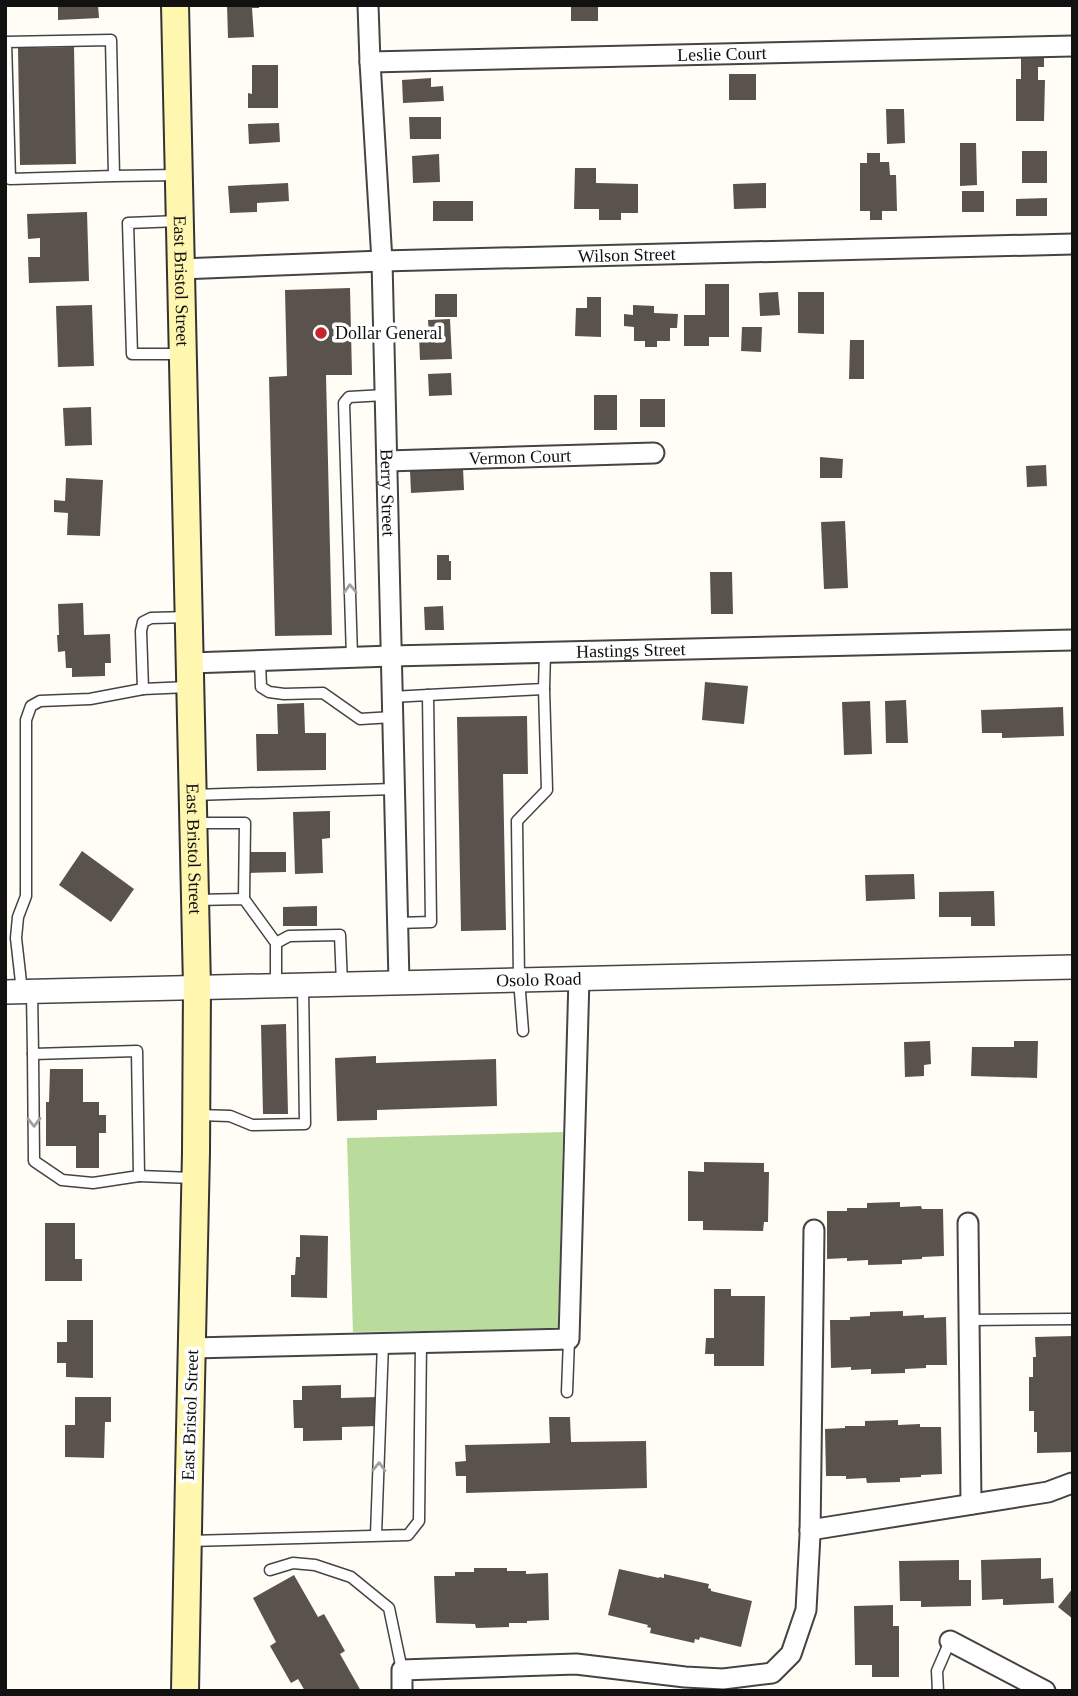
<svg xmlns="http://www.w3.org/2000/svg" width="1078" height="1696" font-family="Georgia,serif">
<style>
.forest{fill:#b9dc9c}
.building{fill:#5a524d}
.lines{fill:none;stroke-linecap:round;stroke-linejoin:round}
.service-casing{stroke:#444;stroke-width:13}
.minor-casing{stroke:#444;stroke-width:23}
.tertiary-casing{stroke:#444;stroke-width:26}
.secondary-casing{stroke:#333;stroke-width:30}
.service{stroke:#fff;stroke-width:10}
.minor{stroke:#fff;stroke-width:19}
.tertiary{stroke:#fff;stroke-width:23}
.secondary{stroke:#fff6b0;stroke-width:26}
.oneway{stroke:#a0a0a0}
.poi-dot{fill:#c4262e;stroke:#fff;stroke-width:2.5}
.labels{text-anchor:middle;stroke-width:7;stroke-linejoin:round;paint-order:stroke}
.street-label{font-size:18px;fill:#111;stroke:#fff}
.poi-label{font-size:18px;fill:#111;stroke:#fff;text-anchor:start}
</style>
<rect width="100%" height="100%" fill="#fffdf5"/>
<path class="forest" d="M563 1132 558 1329 353 1332 347 1138Z"/>
<g class="building">
<path d="M58 5H98L99 18 58 20Z"/>
<path d="M227 5H259V8H252L254 37 228 38Z"/>
<rect x="571" y="5" width="27" height="16"/>
<path d="M74 47 76 164 20 165 18 48Z"/>
<path d="M1021 54 1044 55V67H1038V80H1045L1044 121H1016V79H1021Z"/>
<path d="M252 65H278V108H248V93L252 94Z"/>
<rect x="729" y="74" width="27" height="26"/>
<path d="M431 78V87L443 86 444 101 403 103 402 80Z"/>
<path d="M886 109H904L905 143 887 144Z"/>
<path d="M409 117H441V139H410Z"/>
<path d="M279 123 280 142 249 144 248 124Z"/>
<path d="M960 143H976L977 185 960 186Z"/>
<rect x="1022" y="151" width="25" height="32"/>
<path d="M867 153H880V162H889L890 175H896L897 211H882V220H870V211H860V163H867Z"/>
<path d="M439 154 440 182 413 183 412 156Z"/>
<path d="M575 168H596V183L638 184V213H621V220H599V209H574Z"/>
<path d="M288 183 289 201 257 203V212L230 213 228 186Z"/>
<path d="M766 183V208L734 209 733 184Z"/>
<rect x="962" y="191" width="22" height="21"/>
<path d="M1047 198V216H1016V199Z"/>
<rect x="433" y="201" width="40" height="20"/>
<path d="M87 212 89 281 29 283 28 257H40V238L28 239 27 214Z"/>
<path d="M705 284H729V337H709V346H684V315H705Z"/>
<path d="M350 288 352 375H326L332 635 275 636 269 377 287 376 285 290Z"/>
<path d="M778 292 780 315 760 316 759 293Z"/>
<path d="M798 292H824V334L798 333Z"/>
<rect x="435" y="294" width="22" height="23"/>
<path d="M587 297H601V337L575 336 576 308H587Z"/>
<path d="M92 305 94 366 58 367 56 306Z"/>
<path d="M633 305 654 306V313L678 314 677 328H670V341H657V347H645V341H634V327L624 326V314L633 315Z"/>
<path d="M450 319 452 359 420 360 419 335H429L428 320Z"/>
<path d="M742 327H762L761 352 741 351Z"/>
<path d="M850 340H864V379H849Z"/>
<path d="M451 373 452 395 429 396 428 374Z"/>
<rect x="594" y="395" width="23" height="35"/>
<rect x="640" y="399" width="25" height="28"/>
<path d="M91 407 92 445 65 446 63 408Z"/>
<path d="M820 457 843 459 842 478H820Z"/>
<path d="M1046 465 1047 486 1027 487 1026 466Z"/>
<path d="M463 468 464 490 411 493 410 470Z"/>
<path d="M66 478 103 480 100 536 67 535 68 513 54 512V500L65 501Z"/>
<path d="M845 521 848 588 824 589 821 522Z"/>
<path d="M437 555H449V561H451V580H437Z"/>
<path d="M710 572H732L733 614H711Z"/>
<path d="M83 603 84 635 110 634 111 663H105V676L72 677V668H66L65 651 58 652 57 635H59L58 604Z"/>
<path d="M443 606 444 630H425L424 607Z"/>
<path d="M705 682 748 686 744 724 702 720Z"/>
<path d="M906 700 908 743H886L885 701Z"/>
<path d="M870 701 872 754 844 755 842 702Z"/>
<path d="M304 703 305 733H326V770L257 771 256 734H278L277 704Z"/>
<path d="M1063 707 1064 736 1002 738V733H982L981 710Z"/>
<path d="M527 716 528 774H503L506 930 461 931 457 717Z"/>
<path d="M330 811V838L322 839 323 873 295 874 293 812Z"/>
<path d="M82 851 134 889 111 922 59 885Z"/>
<path d="M247 852H286V872L248 873Z"/>
<path d="M914 874 915 899 866 901 865 875Z"/>
<path d="M994 891 995 926H971V917H939V892Z"/>
<path d="M317 906V926H283V907Z"/>
<path d="M286 1024 288 1114H263L261 1025Z"/>
<path d="M930 1041 931 1064 924 1065V1076L905 1077 904 1042Z"/>
<path d="M1014 1041H1038L1037 1078 971 1076 972 1047H1014Z"/>
<path d="M376 1056V1063L496 1059 497 1106 377 1110V1120L337 1121 335 1058Z"/>
<path d="M50 1069H83V1102H99V1115H106V1133H99V1168H76V1146H46V1102H49Z"/>
<path d="M704 1162 764 1163V1172H769L768 1222H764L763 1231 703 1230V1221H688V1171L704 1172Z"/>
<path d="M900 1202V1207L921 1206 922 1209H943L944 1256 922 1257V1259L902 1260V1264L868 1265V1260L847 1261V1258L827 1259V1211H847V1208H867V1203Z"/>
<path d="M45 1223H75V1259H82V1281H45Z"/>
<path d="M300 1235 328 1236 327 1298 291 1297V1275H295L296 1257H300Z"/>
<path d="M714 1289H731V1296H765L764 1366H714V1354H705L706 1338H714Z"/>
<path d="M903 1311V1316L924 1315V1318L946 1317 947 1365H926V1368L905 1369V1373L871 1374V1369L851 1370V1367L831 1368 830 1320H850V1317L870 1316V1312Z"/>
<path d="M67 1320H93V1378L66 1377V1363H57V1342H67Z"/>
<path d="M1073 1336V1452L1037 1453V1432H1034V1411H1029V1377H1033V1357H1036L1035 1337Z"/>
<path d="M341 1385V1398L377 1397 378 1426 342 1427V1440L303 1441V1428H294L293 1400H302V1386Z"/>
<path d="M75 1397H111V1422H105L104 1458 65 1457V1425H75Z"/>
<path d="M549 1417H570L571 1442 646 1441 647 1488 466 1493V1476H456L455 1462 466 1461 465 1445 550 1443Z"/>
<path d="M898 1420V1425L920 1424V1427H941L942 1474 921 1475V1477L900 1478V1482L867 1483 866 1478 846 1479V1476H826L825 1429 845 1428V1426H865V1421Z"/>
<path d="M1041 1558V1579L1053 1578 1054 1603 1003 1605V1599L982 1600 981 1560Z"/>
<path d="M959 1560V1580H971V1606L921 1607V1601H900L899 1561Z"/>
<path d="M474 1568H507V1571H526V1574L548 1573 549 1620 527 1621V1623H509V1627L476 1628 475 1624 436 1623 434 1576H455V1572H474Z"/>
<path d="M619 1569 659 1578V1577L664 1578V1574L709 1584 708 1588 711 1589V1591L752 1601 741 1647 700 1637 699 1640 695 1639 694 1643 650 1633 651 1628 647 1627 648 1625 608 1615Z"/>
<path d="M294 1575 318 1617 324 1614 345 1651 340 1654 361 1691H305L298 1679 291 1683 270 1646 276 1642 253 1598Z"/>
<path d="M1073 1588V1619L1058 1607Z"/>
<path d="M893 1605V1626H899V1677H872V1665H855L854 1606Z"/>
</g>
<g class="lines">
<g class="service-casing">
<g id="service">
<path d="M114 176 10 179 6 42 111 40 114 176 178 175"/>
<path d="M179 221 128 223 132 354H182"/>
<path d="M352 657 344 403 349 397 385 395"/>
<path d="M260 662 261 687 269 692 284 694 323 693 360 719 393 717"/>
<path d="M143 689 141 631 143 622 151 618 189 617"/>
<path d="M428 695 544 689 545 652"/>
<path d="M392 697 428 695 431 922 397 923"/>
<path d="M193 795 394 789"/>
<path d="M194 823H245L244 899"/>
<path d="M196 900 244 899 276 943V985"/>
<path d="M276 943 289 936 340 935 342 984"/>
<path d="M22 991 16 938 18 917 26 896V720L31 706 40 701 90 699 143 689 188 687"/>
<path d="M32 992 33 1054 137 1051 139 1176 193 1178"/>
<path d="M523 1031 519 979 517 821 547 790 544 689"/>
<path d="M33 1054 34 1161 62 1180 93 1183 139 1176"/>
<path d="M198 1115 230 1116 252 1125 305 1124 303 985"/>
<path d="M969 1320 1071 1319"/>
<path d="M567 1392 569 1339"/>
<path d="M376 1535 383 1343"/>
<path d="M189 1541 408 1535 419 1521 421 1342"/>
<path d="M270 1570 293 1563 315 1565 351 1577 389 1608 402 1670"/>
<path d="M938 1691 937 1671 950 1641"/>
</g>
</g>
<g class="minor-casing">
<g id="minor">
<path id="s1" d="M368 5 370 62 382 261 399 982"/>
<path id="s2" d="M370 62 1073 46"/>
<path id="s3" d="M181 269 382 261 1073 244"/>
<path id="s4" d="M387 461 654 453"/>
<path id="s5" d="M190 663 391 656 1073 640"/>
<path d="M968 1223 971 1504"/>
<path d="M192 1348 569 1339 579 978"/>
<path d="M810 1530 1048 1492 1072 1483"/>
<path d="M950 1641 1045 1691"/>
<path d="M402 1691V1670L576 1664 685 1677 723 1679 772 1673 791 1654 806 1610 810 1535 814 1230"/>
</g>
</g>
<g class="tertiary-casing">
<g id="tertiary">
<path id="s6" d="M5 992 1073 967"/>
</g>
</g>
<g class="secondary-casing">
<g id="secondary">
<path id="s7" d="M175 5 197 987 196 1152 189 1477 185 1691"/>
</g>
</g>
<use href="#service" class="service"/>
<use href="#minor" class="minor"/>
<use href="#tertiary" class="tertiary"/>
<use href="#secondary" class="secondary"/>
</g>
<defs><path id="oneway-chevron" d="M-2-3.5L2.5 0L-2 3.5" fill="none" stroke-width="1.6" stroke-linecap="round" stroke-linejoin="round" transform="scale(1.75)"/></defs>
<g class="oneway">
<use href="#oneway-chevron" transform="translate(350 589) rotate(-92)"/>
<use href="#oneway-chevron" transform="translate(34 1122) rotate(89)"/>
<use href="#oneway-chevron" transform="translate(379 1467) rotate(-88)"/>
</g>
<circle class="poi-dot" cx="321" cy="333" r="7"/>
<g class="labels">
<g class="street-label">
<text dy="6" stroke="none"><textPath href="#s2" startOffset="352">Leslie Court</textPath></text>
<text dy="6" stroke="none"><textPath href="#s3" startOffset="446">Wilson Street</textPath></text>
<text dy="6" stroke="none"><textPath href="#s7" startOffset="276">East Bristol Street</textPath></text>
<text dy="6" stroke="none"><textPath href="#s4" startOffset="133">Vermon Court</textPath></text>
<text dy="6" stroke="none"><textPath href="#s1" startOffset="488">Berry Street</textPath></text>
<text dy="6" stroke="none"><textPath href="#s5" startOffset="441">Hastings Street</textPath></text>
<text dy="6" stroke="none"><textPath href="#s7" startOffset="844">East Bristol Street</textPath></text>
<text dy="6" stroke="none"><textPath href="#s6" startOffset="534">Osolo Road</textPath></text>
<text transform="translate(190 1415) rotate(-88)" y="6">East Bristol Street</text>
</g>
<g class="poi-label">
<text x="335" y="339">Dollar General</text>
</g>
</g>
<rect width="1078" height="1696" fill="none" stroke="#111111" stroke-width="14"/>
</svg>
